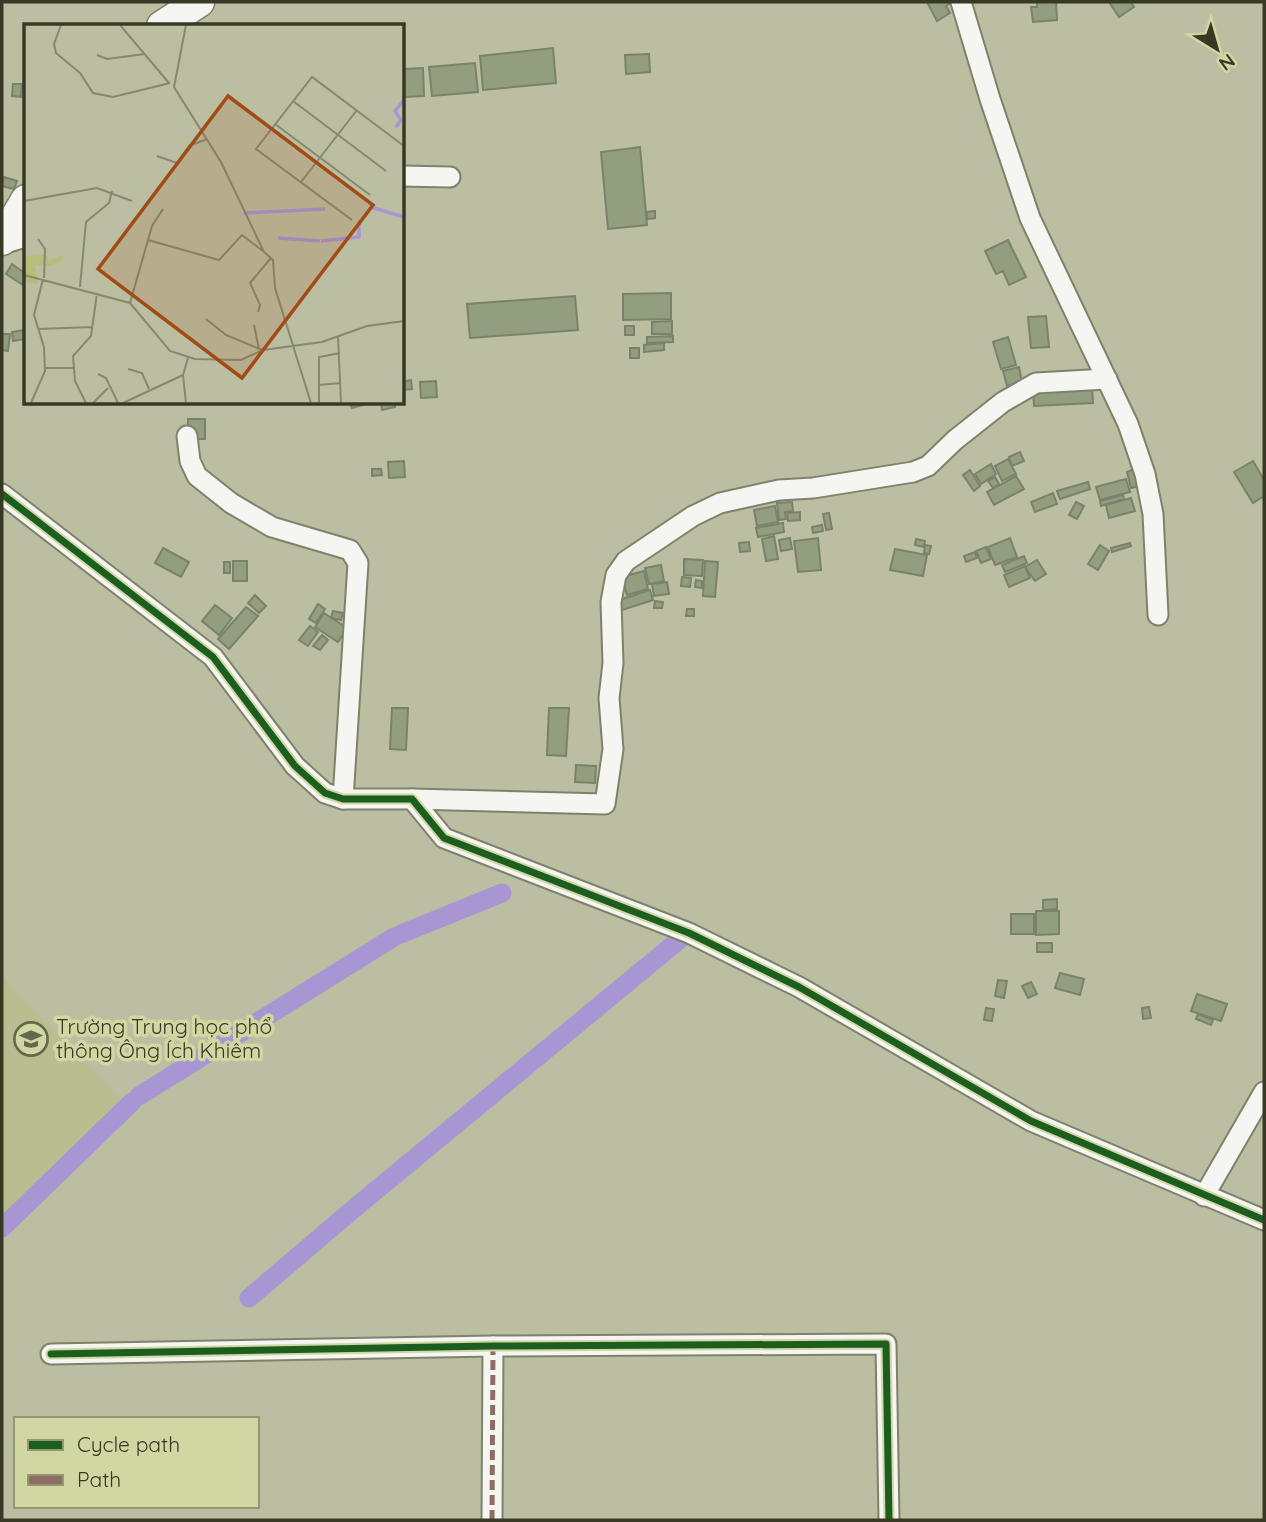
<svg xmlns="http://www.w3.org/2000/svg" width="1266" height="1522" font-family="Quicksand,sans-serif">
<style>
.built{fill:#b9be90}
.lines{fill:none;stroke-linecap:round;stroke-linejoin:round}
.canal{stroke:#a796d3;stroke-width:19}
.building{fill:#929e7e;stroke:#7b826c;stroke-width:2}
.street-casing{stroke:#7f826b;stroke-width:23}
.primary-casing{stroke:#7f826b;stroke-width:33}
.street{stroke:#f5f5f1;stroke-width:19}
.primary{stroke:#f5f5f1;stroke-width:30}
.quiet{stroke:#8d6e63;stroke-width:5;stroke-dasharray:10 5;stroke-linecap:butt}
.cycleway-casing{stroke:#d1d7a2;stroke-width:11}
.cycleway{stroke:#1b5e20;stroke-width:7}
.labels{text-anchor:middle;stroke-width:7;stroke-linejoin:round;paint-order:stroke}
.poi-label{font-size:21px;fill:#373924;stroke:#d1d7a2;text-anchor:start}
.inset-river{fill:none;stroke:#a796d3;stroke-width:3.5}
.inset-road{fill:none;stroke:#86896f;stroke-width:2}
.view{fill:#a14c16;fill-opacity:0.15;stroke:#a14c16;stroke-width:3.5}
.inset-edge{fill:none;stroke:#373924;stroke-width:3.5}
</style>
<rect width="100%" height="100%" fill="#bbbea1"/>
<path class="built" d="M2 976 121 1101 2 1218Z"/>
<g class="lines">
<g class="canal">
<path d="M401 934 502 893"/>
<path d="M139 1096 394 937"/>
<path d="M2 1228 132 1102"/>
<path d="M249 1298 357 1206 685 935"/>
</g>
</g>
<g class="building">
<path d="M927 2H948L949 4 946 6 950 13 937 21Z"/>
<path d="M1037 2H1056L1057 20 1033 22 1031 7H1037Z"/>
<path d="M1109 2H1131L1134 7 1119 17Z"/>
<path d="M553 48 556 83 483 90 480 56Z"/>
<path d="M649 54 650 72 626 74 625 55Z"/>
<path d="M475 63 478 92 432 96 429 67Z"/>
<path d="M423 68 424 96 405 97 404 69Z"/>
<path d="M13 84H22L21 97 12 96Z"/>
<path d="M640 147 647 225 608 229 601 152Z"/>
<path d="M4 177 17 181 14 189 2 186Z"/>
<path d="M655 211V218L647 219V212Z"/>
<path d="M1008 240 1026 277 1009 285 1003 271 996 274 985 251Z"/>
<path d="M12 264 26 274V287L6 274Z"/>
<path d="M671 293V319L623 320V294Z"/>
<path d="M575 296 578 330 470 338 467 304Z"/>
<path d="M1046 316 1049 347 1031 348 1028 317Z"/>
<path d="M672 321V334H652V322Z"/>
<rect x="625" y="326" width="9" height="9"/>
<path d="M24 330 25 339 13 341 12 332Z"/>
<path d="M2 334H10L8 351 2 350Z"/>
<path d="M673 336V342L647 343V337Z"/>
<path d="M1008 337 1016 365 1001 369 993 342Z"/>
<path d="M664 343V350L644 352V345Z"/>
<rect x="630" y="348" width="9" height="10"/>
<path d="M1019 367 1022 382 1007 386 1003 371Z"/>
<path d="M411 380 412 389 402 390V382Z"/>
<path d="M436 381 437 397 421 398 420 382Z"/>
<path d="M1092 386 1093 403 1034 406 1033 390Z"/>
<path d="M350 402H366V404L352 408Z"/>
<path d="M381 402H395V407L382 410Z"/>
<rect x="188" y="419" width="17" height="20"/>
<path d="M1020 452 1024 461 1012 466 1009 457Z"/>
<path d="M1008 459 1016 474 1002 481 995 466Z"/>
<path d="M404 461 405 477 389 478 388 462Z"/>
<path d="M1253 461 1264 480V496L1253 503 1234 472Z"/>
<path d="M991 464 996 474 981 484 975 474Z"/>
<path d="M372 469H381L382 475 372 476Z"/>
<path d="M1134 469 1139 486 1131 488 1127 472Z"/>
<path d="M970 470 980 486 974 491 963 475Z"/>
<path d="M1016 476 1024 489 994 505 987 492Z"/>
<path d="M995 477 999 484 993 488 988 481Z"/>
<path d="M1126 479 1130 492 1100 500 1096 487Z"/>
<path d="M1088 482 1090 489 1060 499 1057 491Z"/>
<path d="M1053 493 1057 504 1035 512 1031 502Z"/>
<path d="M1123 495 1124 499 1101 506 1100 501Z"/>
<path d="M1131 498 1135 511 1109 518 1106 505Z"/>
<path d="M792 502 793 511 785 512 786 519 779 520 777 503Z"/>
<path d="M1076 502 1084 506 1077 519 1069 515Z"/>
<path d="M775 506 778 522 757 526 754 510Z"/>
<path d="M800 512V520L788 521 787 513Z"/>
<path d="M829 513 832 529 826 530 823 514Z"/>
<path d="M783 523 784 532 758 537 756 528Z"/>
<path d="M822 525 823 531 813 533 812 527Z"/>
<path d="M774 536 778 559 766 561 762 539Z"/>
<path d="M790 538 792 549 781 551 779 540Z"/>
<path d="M818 538 821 570 798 572 794 541Z"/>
<path d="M1010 538 1017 557 995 565 988 547Z"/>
<path d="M916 539 925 541 924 547 915 545Z"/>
<path d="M749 542 750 551 740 552 739 543Z"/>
<path d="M1130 543 1131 546 1112 552 1111 548Z"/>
<path d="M925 545 931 546 929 554 924 553Z"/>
<path d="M1100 545 1109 551 1098 570 1088 564Z"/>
<path d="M986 547 991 559 981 563 976 551Z"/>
<path d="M163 548 189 562 181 577 155 563Z"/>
<path d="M895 549 927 555 923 576 890 570Z"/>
<path d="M975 552 977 558 966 562 964 556Z"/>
<path d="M1024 556 1027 563 1005 572 1002 565Z"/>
<path d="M684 559 703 560 702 576 684 575Z"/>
<path d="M1037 560 1046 574 1035 581 1025 567Z"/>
<rect x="233" y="561" width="14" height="20"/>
<path d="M705 561 718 562 715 597 703 596Z"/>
<rect x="224" y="562" width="6" height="11"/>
<path d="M661 565 664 581 649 584 645 568Z"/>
<path d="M1025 566 1030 578 1009 587 1004 575Z"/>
<path d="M644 571 648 589 627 595 622 577Z"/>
<path d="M682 577 691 578 690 587 681 586Z"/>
<path d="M696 580 702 581V588L695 587Z"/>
<path d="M667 582 669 594 654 596 652 584Z"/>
<path d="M650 590 653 600 622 610 619 600Z"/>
<path d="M255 595 266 606 259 613 248 603Z"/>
<path d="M655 601 663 602 662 608H654Z"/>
<path d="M318 604 325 609 316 623 309 619Z"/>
<path d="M215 605 232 618 219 635 202 621Z"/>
<path d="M246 607 258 616 229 649 218 639Z"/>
<path d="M687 609H694V616H686Z"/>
<path d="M333 611 343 613 341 620 331 618Z"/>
<path d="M324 613 347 628 338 642 315 627Z"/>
<path d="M310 626 318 632 308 646 299 640Z"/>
<path d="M322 635 328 640 320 650 313 646Z"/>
<path d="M392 708H408L406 750 390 749Z"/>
<path d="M549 708H569L566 756 547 755Z"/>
<path d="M576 765 596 766 595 783 575 782Z"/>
<path d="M1057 899V909L1043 910V900Z"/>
<path d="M1036 911H1059V934L1036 935Z"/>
<rect x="1011" y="914" width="23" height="20"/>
<rect x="1037" y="943" width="15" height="9"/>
<path d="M1060 973 1084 979 1080 995 1055 988Z"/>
<path d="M998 980 1007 981 1004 998 995 996Z"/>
<path d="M1031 982 1037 994 1028 998 1022 986Z"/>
<path d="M1197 994 1227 1004 1221 1021 1191 1011Z"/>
<path d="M1149 1007 1151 1018 1143 1019 1142 1008Z"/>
<path d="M986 1008 994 1009 992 1021 984 1020Z"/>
<path d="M1198 1014 1213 1020 1211 1025 1196 1019Z"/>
</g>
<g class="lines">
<g class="street-casing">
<g id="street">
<path d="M961 2 990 99 1030 218 1128 424 1145 474 1153 514 1158 615"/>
<path d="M402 176 450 177"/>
<path d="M2 244 26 237"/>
<path d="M187 436 190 461 197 476 231 503 272 527 350 550 358 563 343 799"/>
<path d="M2 494 213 657 295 766 325 793 343 799H412L444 838 689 933 799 987 1031 1121 1264 1220"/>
<path d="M412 799 605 804 613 749 609 698 613 663 611 602 616 575 626 561 693 516 720 503 779 490 813 488 913 472 928 466 955 440 1003 402 1036 383 1107 379"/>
<path d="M1204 1196 1264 1092"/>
<path d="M51 1354 493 1346 886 1344 889 1520"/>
<path d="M492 1520 493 1346"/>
</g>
</g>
<g class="primary-casing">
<g id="primary">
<path d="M162 26 199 2"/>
<path d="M2 240 26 200"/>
</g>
</g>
<use href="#street" class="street"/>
<use href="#primary" class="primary"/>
<path class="quiet" d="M492 1520 493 1346"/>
<g class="cycleway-casing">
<g id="cycleway">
<path d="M2 494 213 657 295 766 325 793 343 799H412L444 838 689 933 799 987 1031 1121 1264 1220"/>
<path d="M51 1354 493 1346 886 1344 889 1520"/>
</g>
</g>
<use href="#cycleway" class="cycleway"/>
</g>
<defs>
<g id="school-ring" transform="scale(1.75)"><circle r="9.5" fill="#d1d7a2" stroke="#656850" stroke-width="1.5"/><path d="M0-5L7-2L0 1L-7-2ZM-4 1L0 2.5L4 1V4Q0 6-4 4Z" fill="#656850"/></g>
</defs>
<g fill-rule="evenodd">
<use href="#school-ring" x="31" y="1039"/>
</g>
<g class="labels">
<g class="poi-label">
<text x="56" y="1034">Trường Trung học phổ<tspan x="56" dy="24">thông Ông Ích Khiêm</tspan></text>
</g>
</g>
<g transform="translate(24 24)">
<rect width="380" height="380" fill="#bbbea1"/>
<path d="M23 231 25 237 39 231V235L27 242 11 241 14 260 0 258 1 232Z" fill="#b7bd7a"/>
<path class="inset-river" d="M372 103 377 96 371 87 380 76M347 183 380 193M220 189 301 185M254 214 296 217M297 217 335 213V199"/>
<path class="inset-road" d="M37 1 30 20 32 29 56 49 69 69 89 73 146 59M96 1 145 59M162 1 150 63 197 138 240 228 249 236 251 264 287 379M73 31 83 35 121 30M269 77 362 147M251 100 346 171M133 132 153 139 165 122 183 115M277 158 333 86M0 177 73 164 108 177M328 196 232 125 288 53 380 122M14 215 21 225 20 254M124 216 195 236 218 211 239 227M0 251 106 279 146 327 171 335 217 336 239 326 298 318 343 302 380 297M56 263 62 198 85 179 88 167M106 279 128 202 139 185M234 288 236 281 226 259 247 234M182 295 202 311 238 326M230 301 235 325M14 305 68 303M314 313 317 379M21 344H50M104 345 118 349 125 365M74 350 82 354 94 379M159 351 162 379M295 361 317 359M7 379 21 347 20 323 10 291 19 255M62 379 51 357 49 332 67 312 73 269M69 379 84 364M99 379 159 351 164 334M295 379V333L316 329"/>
<path class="view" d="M204 72 349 181 218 354 74 245Z"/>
<rect width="380" height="380" class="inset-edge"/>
</g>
<rect width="1266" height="1522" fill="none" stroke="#373924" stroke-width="7"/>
<rect x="14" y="1417" width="245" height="91" fill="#d1d7a2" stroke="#939870" stroke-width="2"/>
<rect x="28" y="1440" width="35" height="10" fill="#1b5e20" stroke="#939870" stroke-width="2"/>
<text x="77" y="1452" font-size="21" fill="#373924">Cycle path</text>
<rect x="28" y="1475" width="35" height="10" fill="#8d6e63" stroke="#939870" stroke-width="2"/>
<text x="77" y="1487" font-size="21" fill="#373924">Path</text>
<g transform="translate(1217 49) rotate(143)" stroke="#d1d7a2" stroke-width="5" paint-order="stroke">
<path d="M0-5L12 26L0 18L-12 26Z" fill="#373924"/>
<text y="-10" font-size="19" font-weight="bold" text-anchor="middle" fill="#373924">N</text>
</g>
</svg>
